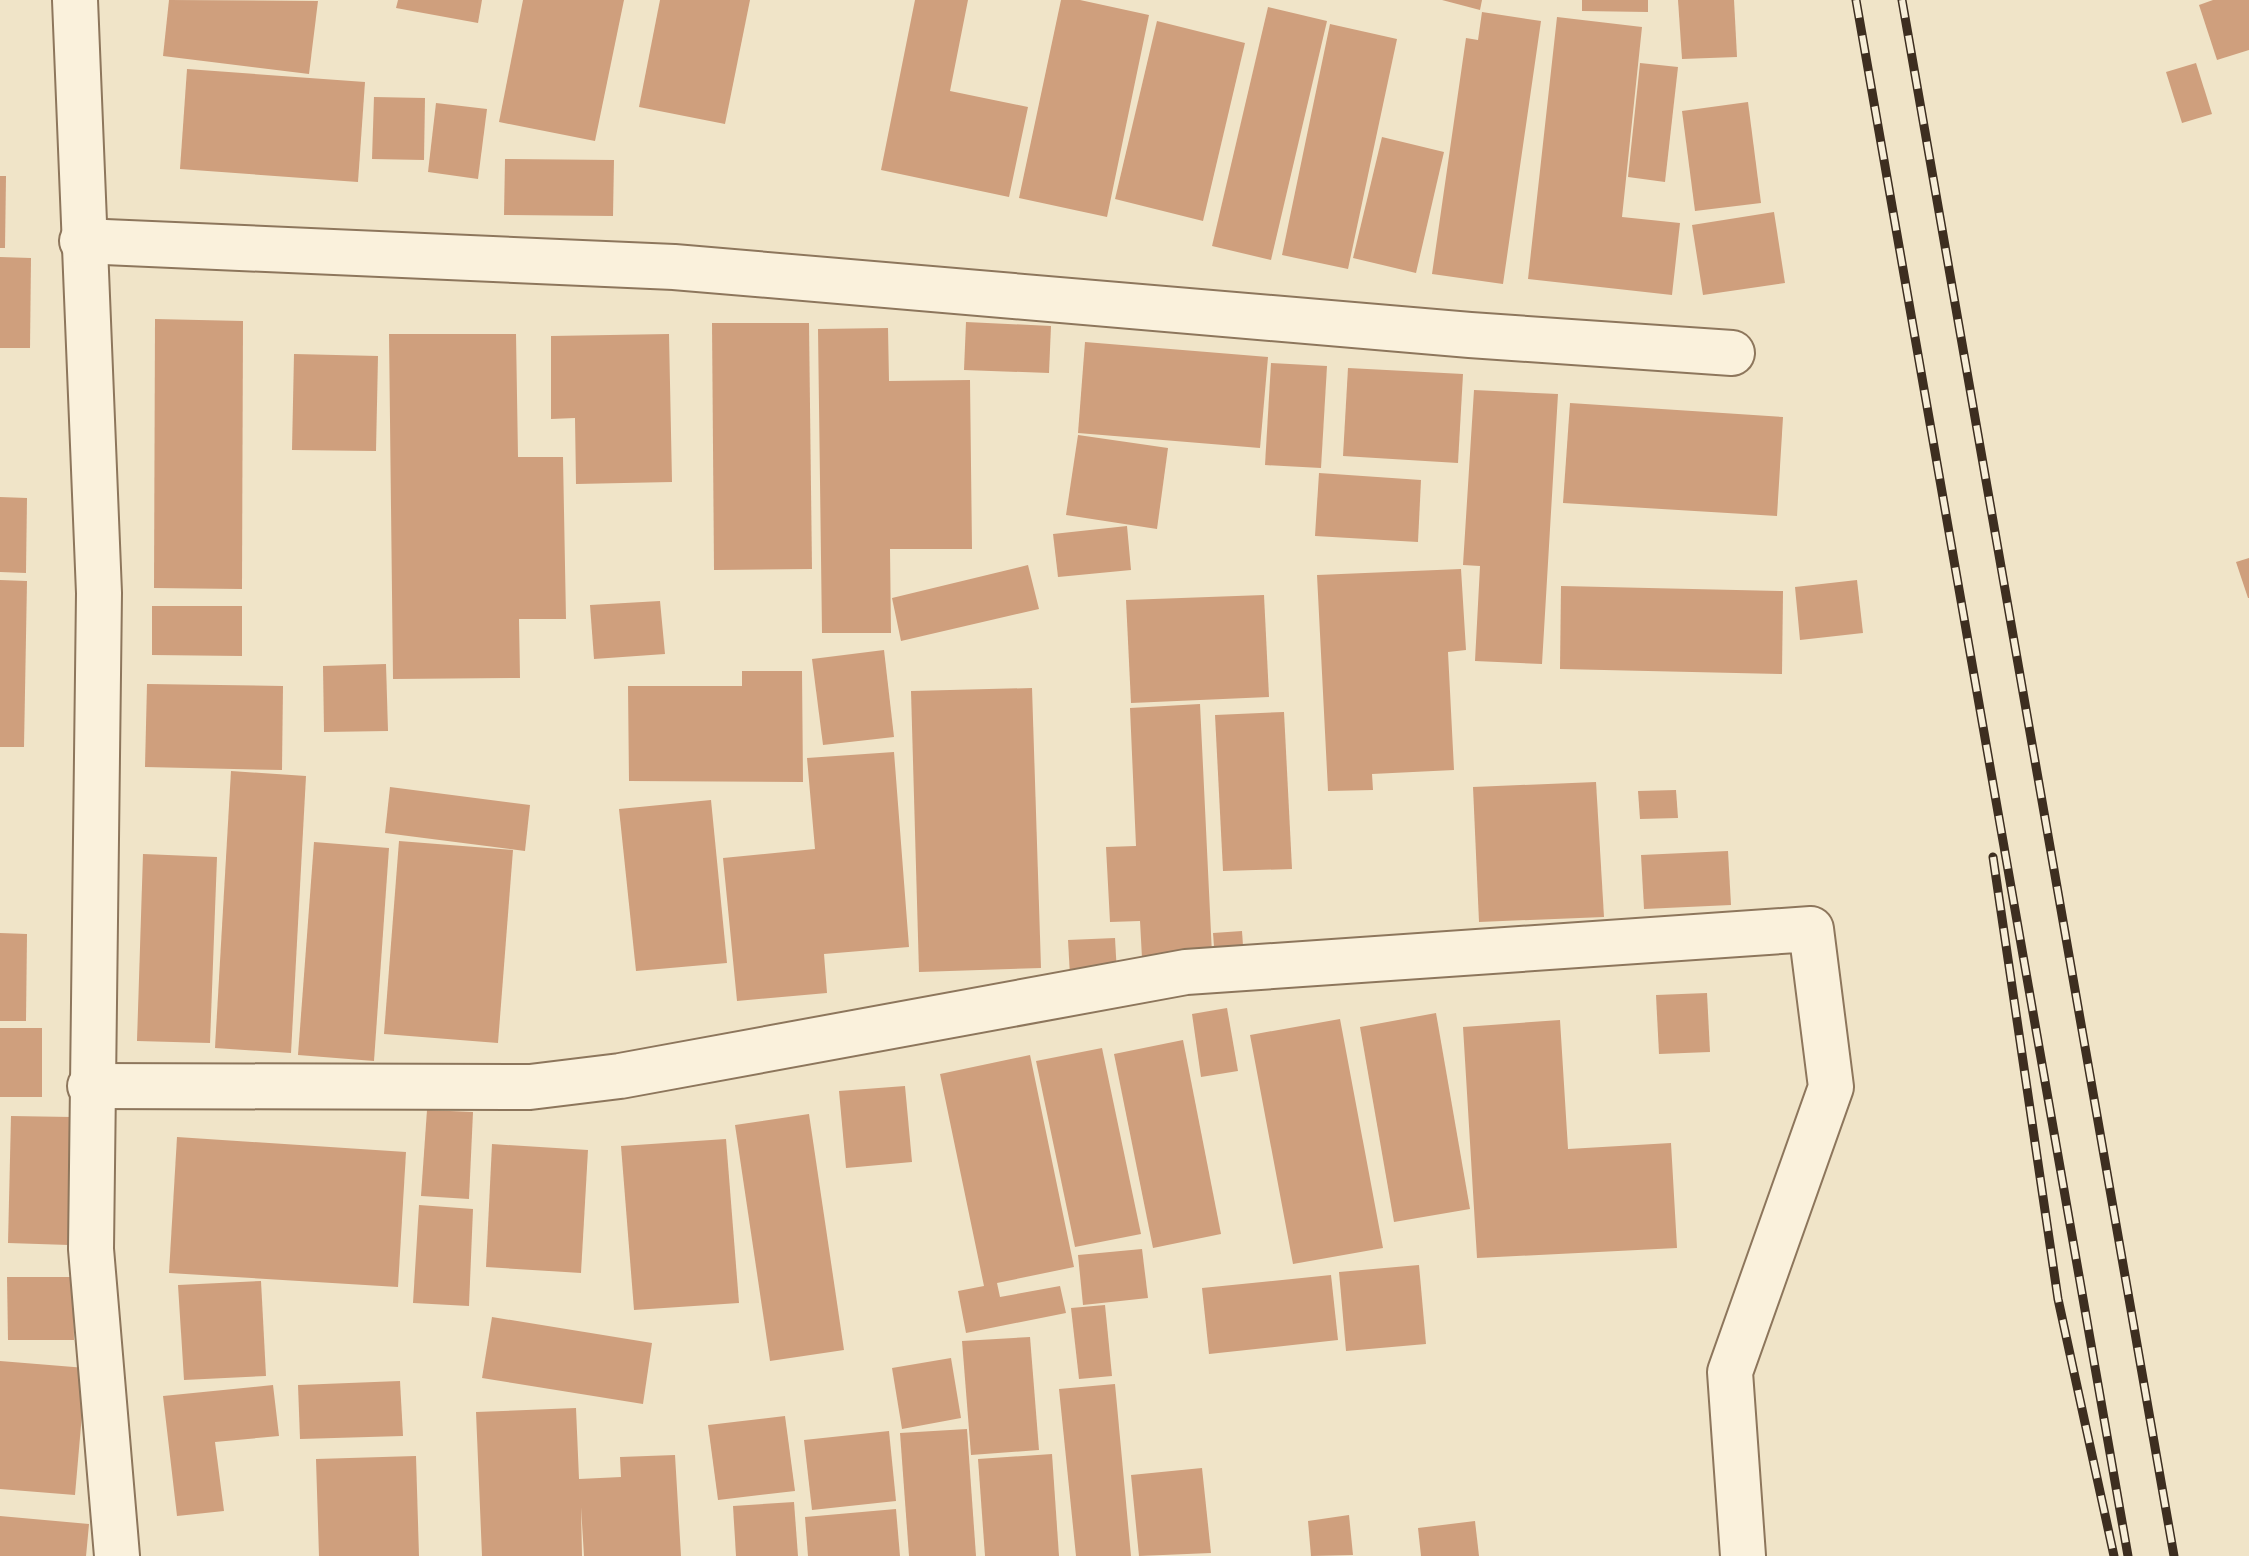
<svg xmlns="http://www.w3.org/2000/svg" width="2249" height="1556" font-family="'Zilla Slab',serif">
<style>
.building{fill:#cf9f7d}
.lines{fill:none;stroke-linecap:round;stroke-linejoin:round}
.minor-casing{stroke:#8d765c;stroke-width:48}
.minor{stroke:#faf1dc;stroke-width:44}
.rail-casing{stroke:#3d2e20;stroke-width:9}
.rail{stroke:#f7eed8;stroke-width:6;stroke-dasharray:18;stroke-linecap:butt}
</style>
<rect width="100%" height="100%" fill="#f0e4c8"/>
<g class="building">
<path d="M169 0 318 1 309 74 163 56Z"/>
<path d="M398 0H482L478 23 396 8Z"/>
<path d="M523 0H624L595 141 499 122Z"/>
<path d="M660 0H750L725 124 639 107Z"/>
<path d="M915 0H968L950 91 1028 107 1009 197 881 170Z"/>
<path d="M1061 0H1080L1149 15 1107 217 1019 198Z"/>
<path d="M1442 0H1482L1480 10Z"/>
<path d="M1582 0H1648V12L1582 11Z"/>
<path d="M1678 0H1734L1737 57 1682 59Z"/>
<path d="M2213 0H2249V50L2217 60 2199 5Z"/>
<path d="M1268 7 1327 21 1271 260 1212 246Z"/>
<path d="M1482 12 1541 21 1503 284 1432 274 1466 38 1478 40Z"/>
<path d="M1557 17 1642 27 1622 217 1680 223 1672 295 1528 279Z"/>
<path d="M1157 21 1245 43 1203 221 1115 199Z"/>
<path d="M1330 24 1397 39 1348 269 1282 255Z"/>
<path d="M1640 63 1678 67 1665 182 1628 177Z"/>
<path d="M2196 63 2212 114 2182 123 2166 72Z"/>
<path d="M187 69 365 82 358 182 180 169Z"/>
<path d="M374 97 425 98 424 160 372 159Z"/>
<path d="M1748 102 1761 203 1695 211 1682 111Z"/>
<path d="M436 103 487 109 478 179 428 172Z"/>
<path d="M1382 137 1444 152 1416 273 1353 258Z"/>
<path d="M505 159 614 160 613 216 504 215Z"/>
<path d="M0 176H6L5 248H0Z"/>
<path d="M1774 212 1785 283 1703 295 1692 225Z"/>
<path d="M0 257 31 258 30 348H0Z"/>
<path d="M155 319 243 321 242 589 154 588Z"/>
<path d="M966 322 1051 326 1049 373 964 370Z"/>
<path d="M712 323H809L812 569 714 570Z"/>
<path d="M888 328 889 381 970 380 972 549H890L891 633H822L818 329Z"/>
<path d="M389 334H516L518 457H563L566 619H519L520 678 393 679Z"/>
<path d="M669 334 672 482 576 484 575 418 551 419V336Z"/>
<path d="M1085 342 1268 357 1260 448 1078 433Z"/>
<path d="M294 354 378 356 376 451 292 450Z"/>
<path d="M1271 363 1327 366 1321 468 1265 465Z"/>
<path d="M1348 368 1463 374 1458 463 1343 456Z"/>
<path d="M1474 390 1558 394 1542 664 1475 661 1480 566 1463 565Z"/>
<path d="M1570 403 1783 417 1777 516 1563 503Z"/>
<path d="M1078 435 1168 448 1157 529 1066 515Z"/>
<path d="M1319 473 1421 480 1418 542 1315 536Z"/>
<path d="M0 497 27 498 26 573 0 572Z"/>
<path d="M1127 526 1131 570 1058 577 1053 534Z"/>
<path d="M2249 558V598H2248L2236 562Z"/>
<path d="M1028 565 1039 609 901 641 892 598Z"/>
<path d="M1461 569 1466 650 1448 652 1454 770 1372 774 1373 790 1328 791 1317 575Z"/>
<path d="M0 580 27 581 24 747H0Z"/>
<path d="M1857 580 1863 633 1800 640 1795 587Z"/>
<path d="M1561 586 1783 591 1782 674 1560 669Z"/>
<path d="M1264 595 1269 697 1131 703 1126 600Z"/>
<path d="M660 601 665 654 594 659 590 605Z"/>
<path d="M152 606H242V656L152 655Z"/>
<path d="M884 650 894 737 823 745 812 659Z"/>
<path d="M386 664 388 731 324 732 323 666Z"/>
<path d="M742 671H802L803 782 629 781 628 686H742Z"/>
<path d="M147 684 283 686 282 770 145 767Z"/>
<path d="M1032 688 1041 968 919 972 911 691Z"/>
<path d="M1200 704 1212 954 1142 958 1140 921 1110 922 1106 847 1136 846 1130 708Z"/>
<path d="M1284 712 1292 869 1223 871 1215 715Z"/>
<path d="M894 752 909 947 824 954 827 993 737 1001 723 858 815 849 807 758Z"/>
<path d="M231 771 306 776 291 1053 215 1048Z"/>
<path d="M1596 782 1604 917 1479 922 1473 787Z"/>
<path d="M390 787 530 805 525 851 385 833Z"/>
<path d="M1676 790 1678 818 1640 819 1638 791Z"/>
<path d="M711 800 727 963 636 971 619 809Z"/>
<path d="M399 841 513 850 498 1043 384 1034Z"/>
<path d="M314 842 389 848 374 1061 298 1055Z"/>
<path d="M1728 851 1731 905 1644 909 1641 855Z"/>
<path d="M143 854 217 857 210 1043 137 1041Z"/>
<path d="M1242 931 1244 960 1215 961 1213 933Z"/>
<path d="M0 933 27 934 26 1021H0Z"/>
<path d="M1115 938 1117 974 1070 976 1068 940Z"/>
<path d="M1707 993 1710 1052 1659 1054 1656 995Z"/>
<path d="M1227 1008 1238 1071 1201 1077 1192 1014Z"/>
<path d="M1436 1013 1470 1209 1394 1222 1360 1027Z"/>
<path d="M1340 1019 1383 1248 1293 1264 1250 1035Z"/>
<path d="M1560 1020 1568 1149 1671 1143 1677 1248 1477 1258 1463 1027Z"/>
<rect x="0" y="1028" width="42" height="69"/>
<path d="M1183 1040 1221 1234 1153 1248 1114 1054Z"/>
<path d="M1102 1048 1141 1234 1075 1247 1036 1061Z"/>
<path d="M1030 1055 1074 1267 997 1283 1000 1297 1060 1286 1066 1313 966 1333 958 1291 984 1286 940 1074Z"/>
<path d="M905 1086 912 1162 846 1168 839 1091Z"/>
<path d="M427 1110 473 1112 469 1199 421 1196Z"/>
<path d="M809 1114 844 1350 770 1361 735 1125Z"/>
<path d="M11 1116 72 1117 69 1245 8 1243Z"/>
<path d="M177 1137 406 1152 398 1287 169 1273Z"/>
<path d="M726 1139 739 1303 634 1310 621 1146Z"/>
<path d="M492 1144 588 1150 581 1273 486 1267Z"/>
<path d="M419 1205 473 1209 469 1306 413 1303Z"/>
<path d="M1142 1249 1148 1298 1083 1305 1078 1255Z"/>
<path d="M1419 1265 1426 1344 1346 1351 1339 1272Z"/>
<path d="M1331 1275 1338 1340 1209 1354 1202 1288Z"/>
<path d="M7 1277H73L74 1340H8Z"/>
<path d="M261 1281 266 1376 184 1380 178 1285Z"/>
<path d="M1105 1305 1112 1376 1079 1379 1071 1308Z"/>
<path d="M492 1317 652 1343 643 1404 482 1378Z"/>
<path d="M1030 1337 1039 1450 971 1455 962 1341Z"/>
<path d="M951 1358 961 1418 902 1429 892 1368Z"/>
<path d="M0 1361 86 1368 75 1495 0 1489Z"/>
<path d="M400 1381 403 1436 300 1439 298 1385Z"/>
<path d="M1115 1384 1131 1556H1076L1059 1389Z"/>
<path d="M273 1385 279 1436 215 1442 224 1511 177 1516 163 1396Z"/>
<path d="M576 1408 579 1479 621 1477 620 1457 675 1455 681 1556H584L581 1507 582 1556H482L476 1412Z"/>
<path d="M785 1416 795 1491 718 1500 708 1425Z"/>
<path d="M967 1429 976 1556H909L900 1433Z"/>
<path d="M889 1431 896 1501 812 1510 804 1440Z"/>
<path d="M1052 1454 1059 1556H985L978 1459Z"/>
<path d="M416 1456 419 1556H319L316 1459Z"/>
<path d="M1202 1468 1211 1553 1139 1556 1131 1475Z"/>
<path d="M794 1502 798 1556H736L733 1506Z"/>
<path d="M896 1509 900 1556H808L805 1517Z"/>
<path d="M1349 1515 1353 1555 1311 1556 1308 1521Z"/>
<path d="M0 1516 89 1524 86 1556H0Z"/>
<path d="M1475 1521 1479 1556H1421L1418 1528Z"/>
</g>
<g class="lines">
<g class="minor-casing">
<g id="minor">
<path d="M75 0 99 593 91 1249 117 1556"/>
<path d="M82 241 674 267 1470 335 1732 353"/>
<path d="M90 1086 530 1087 620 1076 1186 972 1811 929 1831 1087 1730 1372 1743 1556"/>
</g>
</g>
<use href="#minor" class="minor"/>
<g class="rail-casing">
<g id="rail">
<path d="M1856 0 2128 1556"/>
<path d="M1902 0 2174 1556"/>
<path d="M1993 857 2058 1299 2114 1556"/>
</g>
</g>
<use href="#rail" class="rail"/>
</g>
</svg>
